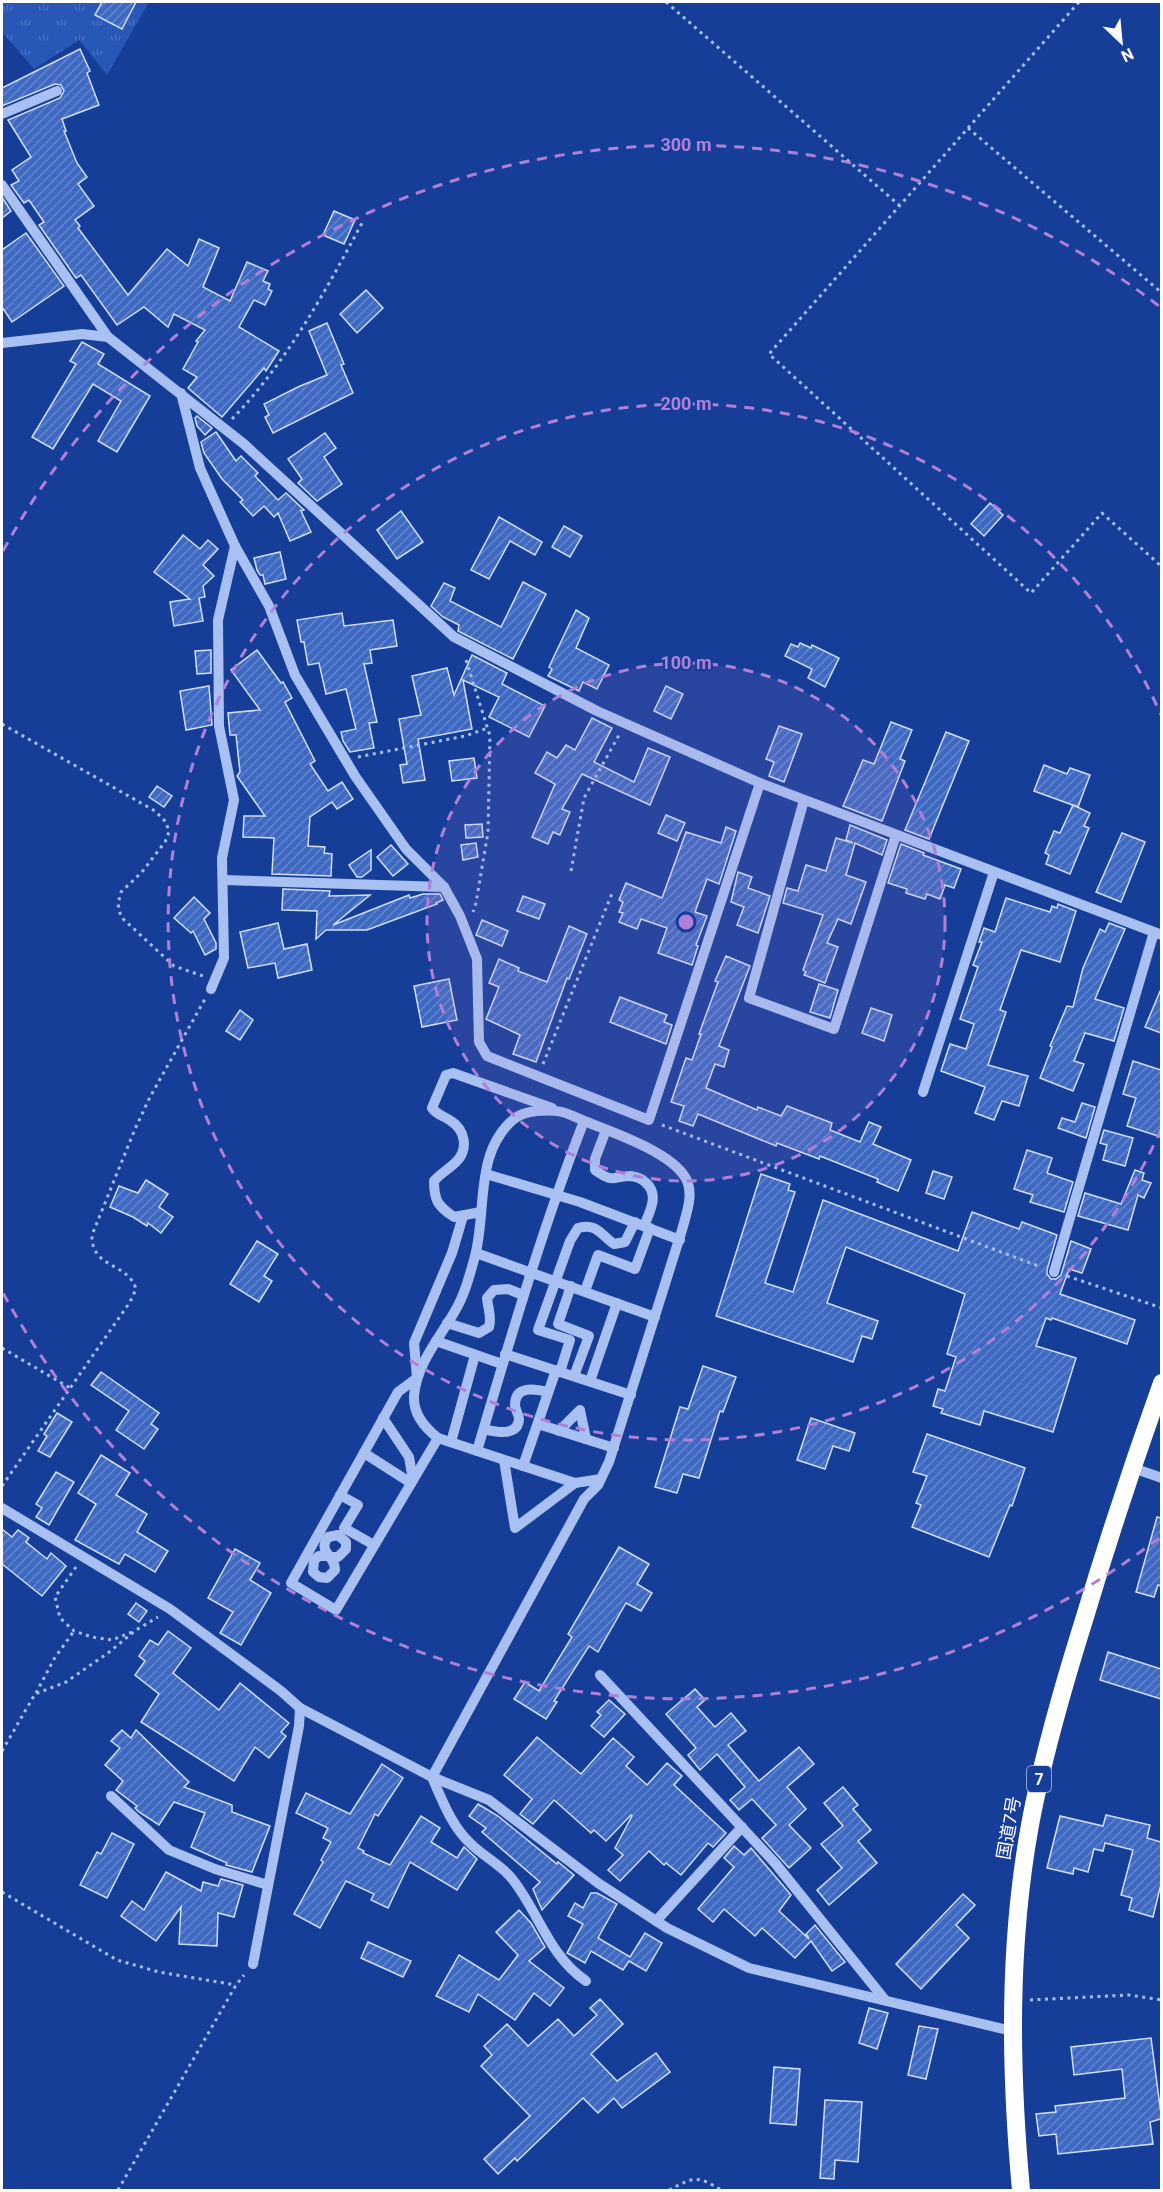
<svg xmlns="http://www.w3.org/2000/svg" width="1163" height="2192" font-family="Roboto,'Noto Sans JP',sans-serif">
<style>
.grass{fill:url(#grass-tufts)}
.building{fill:url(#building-hatch);stroke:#d1dffc;stroke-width:1.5}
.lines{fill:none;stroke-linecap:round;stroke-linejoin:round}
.path{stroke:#a9c1f2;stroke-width:3;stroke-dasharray:3 4.5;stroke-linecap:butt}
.minor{stroke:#a9c1f2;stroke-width:10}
.highway{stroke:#fff;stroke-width:18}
.ring{fill:none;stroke:#b080d9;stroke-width:3;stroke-dasharray:10 8}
.labels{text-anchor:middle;stroke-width:4.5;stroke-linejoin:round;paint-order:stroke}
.shield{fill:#163e99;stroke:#b9c5e0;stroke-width:1.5}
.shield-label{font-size:16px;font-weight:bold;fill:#fff}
.street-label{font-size:18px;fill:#fff;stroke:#163e99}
.centre{fill:#b080d9;stroke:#163e99;stroke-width:3}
.ring-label{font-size:18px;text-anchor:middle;font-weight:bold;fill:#b080d9;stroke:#163e99;stroke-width:4.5;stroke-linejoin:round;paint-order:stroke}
</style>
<defs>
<pattern id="grass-tufts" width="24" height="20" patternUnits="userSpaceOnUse" patternTransform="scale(1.5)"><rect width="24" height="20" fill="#2957b7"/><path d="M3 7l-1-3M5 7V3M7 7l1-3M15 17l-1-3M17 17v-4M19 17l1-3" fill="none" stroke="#4970c2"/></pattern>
<pattern id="building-hatch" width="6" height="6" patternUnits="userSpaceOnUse" patternTransform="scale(1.5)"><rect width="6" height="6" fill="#3e68c1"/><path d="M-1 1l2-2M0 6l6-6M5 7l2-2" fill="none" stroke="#6586cd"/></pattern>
</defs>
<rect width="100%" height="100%" fill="#163e99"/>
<path class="grass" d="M2 2H149L107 75 79 40 34 69 2 32Z"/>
<g class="building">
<path d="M102 2H136L122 29 95 15Z"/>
<path d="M80 49 90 71 87 73 99 105 62 119 66 131H64L77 163 87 177 78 184 94 206 75 220 80 226 78 228 128 295 167 249 188 266 199 239 219 248 203 287 230 301 247 262 268 271 263 281 270 284 268 289 272 291 265 305 254 300 239 327 279 351 266 371 264 368 222 417 188 388 197 377 183 369 198 342 196 341 205 330 174 314 168 327 144 307 117 325 81 275 76 278 39 225 44 222 29 200 24 203 11 185 19 181 12 170 31 157 8 120 60 98 64 91 61 85 55 84 2 106V88Z"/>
<path d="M2 197 11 211 2 218Z"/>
<path d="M334 211 355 220 344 244 323 235Z"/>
<path d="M26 233 64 286 12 322 2 307V250Z"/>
<path d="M366 290 383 308 357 333 340 314Z"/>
<path d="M327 323 344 364 341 365 353 393 273 433 265 417 269 415 264 404 298 387 327 375 309 331Z"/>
<path d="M82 342 104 354 98 364 150 396 117 452 98 441 121 401 93 384 53 449 32 437 76 364 70 361Z"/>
<path d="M197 416 212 428 205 435 197 426 195 418Z"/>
<path d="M216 432 236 461 241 456 258 473 255 476 278 500 286 493 304 510 301 511 311 532 290 541 278 513 274 517 264 506 253 516 240 502 243 500 222 479 204 453 201 442Z"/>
<path d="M325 433 336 448 324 457 342 484 317 501 298 483 302 479 288 459Z"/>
<path d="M990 503 1003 515 984 536 971 524Z"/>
<path d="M401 511 423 542 397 559 377 530Z"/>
<path d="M499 517 542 542 535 555 510 541 489 579 471 570Z"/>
<path d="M564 526 582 536 570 557 552 547Z"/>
<path d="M183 535 200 549 208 540 218 549 203 565 214 576 203 586 205 597 199 598 203 621 174 626 170 602 190 599 154 572Z"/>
<path d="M280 552 286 579 265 584 263 575H260L257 570 254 558Z"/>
<path d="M523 582 546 594 513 659 458 631 459 625 443 617 431 606 444 583 455 588 450 601 501 627Z"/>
<path d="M576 610 589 618 576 648 609 665 597 689 583 682 579 691 548 676 552 669 549 667Z"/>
<path d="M342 613 344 626 393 620 397 646 370 650 372 663 364 664 377 722 369 723 374 748 350 752 343 741 341 732 356 729 346 689 326 694 319 663 308 665 304 642H301L297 620Z"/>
<path d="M800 643 811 648 812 645 839 658 825 687 808 678 812 669 785 656 791 644 798 647Z"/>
<path d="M211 650V673L197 674 195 651Z"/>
<path d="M257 650 281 683 283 682 292 698 285 702 315 761 310 764 328 791 342 782 353 799 337 809 332 802 310 817 308 846 325 847 324 853 332 854 331 876 272 874 274 838 243 837 244 816H265L237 776 240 772 236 735H230L228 713 260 710 231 670Z"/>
<path d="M472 655 507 673 502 684 545 706 529 737 489 717 499 697 463 680 472 729 418 739 425 780 403 783 400 765 407 764 399 719 421 715 412 676 447 668 454 695Z"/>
<path d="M209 686 212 725 186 730 180 691Z"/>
<path d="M666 686 683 694 671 719 654 711Z"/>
<path d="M592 718 612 728 594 762 634 782 648 748 670 757 650 805 582 774 562 809 570 812 560 835 553 832 548 844 532 837 555 784 535 773 547 752 557 758 566 745 575 750Z"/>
<path d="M891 722 912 730 900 759 905 761 882 821 843 806 863 760 874 764Z"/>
<path d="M779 726 802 734 784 782 769 776 774 762 766 759Z"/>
<path d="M946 732 969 741 929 839 905 830Z"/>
<path d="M474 758 477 778 452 781 449 761Z"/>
<path d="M1044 765 1067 774 1070 768 1090 775 1078 807 1034 791Z"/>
<path d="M157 786 172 796 164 807 149 797Z"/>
<path d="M1073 805 1090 813 1084 826 1089 828 1070 874 1046 864 1049 855 1045 853 1054 831 1060 833Z"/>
<path d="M666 815 685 823 677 841 658 833Z"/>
<path d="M482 824 483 837 466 838 465 825Z"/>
<path d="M850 825 887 840 882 855 855 843 846 875 866 882 851 924 838 919 827 943 838 947 825 983 804 975 806 972 803 970 823 915 783 903 787 888 798 891 806 865 826 871 836 838 853 843 846 840Z"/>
<path d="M726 827 736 831 719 884 707 879 695 912 707 916 696 945 698 946 692 965 658 953 667 928 641 919 637 929 619 922 623 913 619 912 623 902 619 900 626 883 662 898 686 832 721 843Z"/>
<path d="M1122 833 1145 842 1121 902 1096 892Z"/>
<path d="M476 843 478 857 463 860 461 845Z"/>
<path d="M901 844 924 853 923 855 961 869 954 888 945 885 940 899 927 894 925 899 906 893 907 889 888 883Z"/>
<path d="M391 845 408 864 393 876 377 857Z"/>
<path d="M371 850V870L362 877H357L349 865Z"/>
<path d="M738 872 752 877 748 888 770 896 758 933 737 925 744 907 731 902Z"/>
<path d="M283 889 330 891 329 896 370 895 333 925 409 895 410 898 423 894H440L443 900 436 903 437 904 367 930H326L316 939 317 911 282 910Z"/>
<path d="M523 896 545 904 539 919 517 911Z"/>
<path d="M194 897 210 913 204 919 216 943V949L205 955 193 931 191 933 174 918Z"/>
<path d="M1006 898 1050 912 1052 906 1057 908 1058 904 1076 911 1060 962 1021 950 1000 1010 1006 1012 988 1065 1028 1076 1019 1106 1002 1101 994 1120 975 1113 985 1087 941 1071 950 1044 966 1049 974 1024 960 1019 978 967 973 965 982 942H979L984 928 995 932Z"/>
<path d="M482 920 508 931 502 946 476 935Z"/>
<path d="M278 923 284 949 307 944 312 970 278 978 275 963 248 968 240 932Z"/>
<path d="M1109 923 1125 929 1095 999 1124 1008 1114 1041 1085 1033 1074 1061 1084 1064 1073 1091 1040 1078 1052 1047 1050 1046 1067 1006 1073 1007 1083 968 1100 929 1105 932Z"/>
<path d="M569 926 587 934 569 979 567 978 536 1062 513 1054 520 1035 486 1019 499 987 489 983 499 959 519 968 518 971 547 982Z"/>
<path d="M726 956 750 966 719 1046 729 1050 724 1067 715 1064 706 1088 757 1110 758 1107 781 1116 787 1106 832 1123 830 1130 860 1142 869 1122 881 1127 873 1144 911 1160 898 1191 877 1182 878 1179 820 1156 819 1159 777 1143 776 1146 698 1114 693 1126 679 1121 684 1106 671 1102 686 1058 692 1060 701 1034H699L718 982 715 981Z"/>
<path d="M449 979 457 1020 422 1027 414 986Z"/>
<path d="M819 984 838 990 830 1018 810 1012Z"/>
<path d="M1161 989V1033L1145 1027Z"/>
<path d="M620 997 667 1015 664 1022 672 1025 666 1044 610 1022Z"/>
<path d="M871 1008 892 1015 884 1041 862 1033Z"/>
<path d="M240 1010 253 1020 240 1040 226 1031Z"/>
<path d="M1133 1061 1161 1070V1137L1127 1126 1136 1098 1123 1094Z"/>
<path d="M1082 1103 1095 1107 1086 1138 1058 1128 1062 1118 1075 1122Z"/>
<path d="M1104 1130 1133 1138 1125 1166 1103 1160 1107 1145 1100 1143Z"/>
<path d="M1027 1150 1052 1158 1047 1173 1073 1182 1064 1212 1030 1202 1033 1195 1014 1189Z"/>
<path d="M1135 1170 1144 1173 1142 1180 1151 1183 1144 1198 1138 1195 1128 1230 1078 1216 1085 1193 1121 1204Z"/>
<path d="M933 1171 952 1177 944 1199 926 1193Z"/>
<path d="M761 1174 790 1184 788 1190 795 1192 765 1283 793 1292 823 1200 958 1251 972 1212 1019 1229 1022 1222 1057 1235 1047 1270V1274L1051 1279H1056L1061 1275 1071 1241 1091 1249 1082 1273 1069 1269 1060 1294 1135 1320 1127 1344 1052 1318 1051 1320 1046 1318 1036 1346 1076 1358 1053 1432 984 1411 980 1425 941 1413 943 1409 933 1406 938 1389 945 1391 956 1357 947 1354 965 1294 846 1247 827 1303 878 1321 872 1339 862 1336 853 1362 716 1316Z"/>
<path d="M146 1180 168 1194 159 1207 173 1217 161 1233 148 1223 147 1226 133 1217 110 1207 119 1186 138 1193Z"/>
<path d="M257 1241 278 1254 264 1276 272 1281 259 1302 230 1284Z"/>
<path d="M703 1366 736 1377 723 1412 720 1411 699 1478 683 1474 677 1493 655 1487 680 1407 688 1409Z"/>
<path d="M101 1372 159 1413 151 1424 158 1429 144 1449 116 1430 129 1411 91 1385Z"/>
<path d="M57 1413 72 1422 50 1457 38 1451 47 1436 44 1434Z"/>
<path d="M811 1418 855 1433 849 1451 833 1446 825 1469 797 1460Z"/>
<path d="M927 1434 1025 1468 1012 1506 1010 1505 989 1557 912 1527 921 1505 916 1503 927 1476 913 1472Z"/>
<path d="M101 1455 130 1473 116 1495 147 1514 137 1532 168 1551 155 1572 125 1554 119 1564 75 1540 96 1504 78 1493Z"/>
<path d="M56 1472 74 1482 49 1525 36 1517 42 1508 36 1504Z"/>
<path d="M1157 1517 1161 1518V1586L1158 1585 1154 1597 1136 1592Z"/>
<path d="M2 1529 12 1537 18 1530 29 1538 26 1542 47 1559 51 1553 66 1566 42 1596 2 1564Z"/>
<path d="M619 1547 649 1564 637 1584 652 1593 641 1611 626 1603 598 1652 589 1646 554 1701 557 1702 546 1719 514 1699 525 1682 539 1691 572 1637 568 1634Z"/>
<path d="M235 1549 260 1563 250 1580 271 1593 241 1645 220 1633 233 1612 208 1598Z"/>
<path d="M136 1603 147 1611 139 1622 128 1614Z"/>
<path d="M168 1631 191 1648 173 1673 219 1710 240 1683 289 1723 281 1732 286 1736 269 1758 255 1747 234 1781 141 1722 159 1694 135 1675 145 1661 139 1656 150 1640 158 1645Z"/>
<path d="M1108 1652 1161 1669V1699L1100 1680Z"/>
<path d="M695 1689 705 1700 697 1707 715 1727 731 1713 746 1731 728 1745 759 1781 799 1747 814 1764 787 1787 806 1809 789 1825 811 1848 789 1868 762 1838 776 1825 752 1799 739 1810 730 1800 745 1787 717 1754 700 1770 688 1755 696 1748 666 1714Z"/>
<path d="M609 1700 625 1714 604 1737 591 1726 601 1715 597 1712Z"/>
<path d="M122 1730 131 1738 136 1730 189 1782 184 1787 232 1805V1812L270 1826 252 1872 226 1865 227 1863 191 1847 205 1813 174 1802 159 1825 139 1812 135 1808 137 1806 116 1790 123 1781 105 1765 120 1748 111 1741Z"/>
<path d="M537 1737 581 1774 613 1738 634 1757 626 1766 647 1785 667 1763 682 1776 674 1785 726 1833 713 1847 708 1843 681 1875 666 1863 664 1865 649 1851 620 1881 608 1870 623 1855 615 1848 632 1816 631 1815 606 1841 594 1830 591 1833 554 1800 533 1824 520 1814 532 1799 504 1775Z"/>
<path d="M382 1764 403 1778 378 1816 375 1814 358 1848 364 1851 363 1853 390 1865 421 1816 440 1828 431 1842 457 1858 464 1847 477 1859 457 1890 410 1862 388 1908 371 1900 374 1894 346 1881 320 1928 294 1914 323 1862 321 1860 331 1842 323 1838 328 1828 296 1813 306 1793 350 1814Z"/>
<path d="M843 1787 858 1805 853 1809 871 1830 858 1841 877 1863 829 1905 817 1890 842 1868 821 1844 843 1826 824 1803Z"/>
<path d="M478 1804 498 1816 557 1864 558 1862 574 1875 542 1910 533 1889 540 1882 482 1832 486 1828 469 1816Z"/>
<path d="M1106 1815 1150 1825 1147 1838 1161 1842V1884L1153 1917 1129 1910 1132 1898 1121 1895 1133 1850 1105 1843 1103 1851 1094 1849 1088 1872 1074 1868 1073 1874 1047 1868 1060 1816 1103 1826Z"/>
<path d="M112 1833 134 1844 107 1898 80 1885 97 1852 101 1854Z"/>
<path d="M734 1846 744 1855 751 1848 791 1895 779 1911 809 1939 806 1934 815 1925 845 1962 832 1971 811 1941 795 1958 762 1928 755 1936 724 1909 713 1922 698 1909 734 1867 724 1858Z"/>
<path d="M166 1872 201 1891 203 1882 218 1886 221 1879 243 1885 234 1917 218 1913 217 1946 179 1944 181 1907 156 1941 121 1916 132 1901 144 1910Z"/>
<path d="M591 1893H597L617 1904 598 1938 630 1957 645 1933 662 1943 646 1971 629 1961 623 1970 591 1951 585 1963 567 1953 583 1924 568 1916 575 1903 583 1908Z"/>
<path d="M963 1894 975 1905 956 1925 969 1938 921 1989 896 1964Z"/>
<path d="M519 1910 531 1923 545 1947 529 1961 564 1988 550 2006 534 1993 515 2020 478 1994 469 2012 436 1996 459 1955 499 1980 518 1955 496 1932Z"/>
<path d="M368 1942 411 1961 403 1977 361 1958Z"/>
<path d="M600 1999 623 2024 591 2054 617 2081 656 2053 670 2072 622 2108 614 2098 598 2113 583 2098 517 2161 515 2158 498 2174 484 2159 530 2116 481 2066 492 2055 484 2046 507 2024 528 2046 558 2019 574 2036 597 2015 590 2008Z"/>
<path d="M869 2008 888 2013 877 2049 859 2043Z"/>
<path d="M919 2026 938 2029 926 2079 908 2075Z"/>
<path d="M1151 2038 1161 2114V2119L1150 2122 1153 2144 1058 2154 1056 2134 1039 2136 1036 2114 1056 2112 1055 2106 1125 2098 1122 2069 1074 2075 1071 2047Z"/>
<path d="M774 2067 800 2069 796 2125 770 2123Z"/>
<path d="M825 2100 862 2102 858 2162 835 2160 834 2179 820 2178Z"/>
</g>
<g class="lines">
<g class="path">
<path d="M666 2 899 205"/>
<path d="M1079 2 769 354 1031 593 1102 513 1162 567"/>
<path d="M968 128 1162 293"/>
<path d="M232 419C287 362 325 292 362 223"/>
<path d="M466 660 490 736 488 832 476 903 473 912"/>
<path d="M2 724 155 811 166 822 169 832 165 842 142 872 121 892 118 904 121 917 174 966 203 976"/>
<path d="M358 757 465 736 488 728"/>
<path d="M571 871 584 798 619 735"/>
<path d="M543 1064 613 891"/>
<path d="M662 1125 1041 1267"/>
<path d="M1067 1276 1162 1308"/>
<path d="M2 1348 70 1388"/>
<path d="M2 1486 130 1302 136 1289C128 1262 91 1269 92 1235L135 1129 150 1097 205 999"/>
<path d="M76 1567 55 1597 60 1618 74 1631 92 1637 112 1640 132 1632"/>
<path d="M36 1693 54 1659 74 1631"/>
<path d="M2 1751 35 1694 66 1682 108 1653 136 1630 158 1617"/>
<path d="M2 1892 117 1960 159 1972 236 1985"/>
<path d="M1030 2000 1129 1995 1162 2000"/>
<path d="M118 2190 236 1985 244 1975"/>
<path d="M669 2190C694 2177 697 2175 721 2190"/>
</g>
<g class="minor">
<path d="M2 114 57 91"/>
<path d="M2 185 108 337 244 444 454 637 597 711 760 783 1162 935"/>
<path d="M2 343 82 334 108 337"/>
<path d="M181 393 200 468 235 546 269 606 295 675 355 776 406 849 444 887 460 916 477 959 479 1042 487 1056 649 1120 760 783"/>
<path d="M804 800 749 998 834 1029 896 835"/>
<path d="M223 880 444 887"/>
<path d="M211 989 224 958 222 858 234 800 219 726 218 620 235 546"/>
<path d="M923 1092 994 872"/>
<path d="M606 1130 595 1159V1170C614 1184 613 1176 631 1176 637 1177 641 1178 645 1182 660 1194 650 1211 644 1226"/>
<path d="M486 1174 580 1202 680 1240"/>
<path d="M481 1212 454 1217C438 1206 434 1201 434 1181 441 1173 449 1169 456 1162 469 1149 465 1130 451 1121 444 1116 437 1115 432 1108L446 1075 453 1073 552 1108"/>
<path d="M476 1253 655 1317"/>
<path d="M1054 1272 1154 932"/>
<path d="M571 1286 558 1324 589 1336 574 1376"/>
<path d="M585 1291 598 1255 635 1269 650 1228"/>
<path d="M447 1323 479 1333 489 1327C492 1317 488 1309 487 1298L494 1290 508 1289 523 1295"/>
<path d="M436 1341 502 1364"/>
<path d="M505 1354 631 1395"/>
<path d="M560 1372 570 1340 538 1330 570 1241 578 1228C597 1223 600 1234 614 1244L625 1242 635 1222"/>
<path d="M590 1381 617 1303"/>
<path d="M383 1418 409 1457 413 1480"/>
<path d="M538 1424 614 1448"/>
<path d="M484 1429C495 1432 518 1437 519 1419 519 1414 515 1410 515 1405 515 1385 535 1389 548 1392"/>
<path d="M559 1431 580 1410 586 1439"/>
<path d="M438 1438 336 1610 291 1583 398 1392 417 1378 414 1343 452 1253 463 1216"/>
<path d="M451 1442 475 1355"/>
<path d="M477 1451C510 1340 542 1229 584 1121"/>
<path d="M364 1453 411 1483"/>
<path d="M504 1460 515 1528 575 1483"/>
<path d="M523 1466 556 1370"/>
<path d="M1133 1468 1162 1478"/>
<path d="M340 1495 358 1505 344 1528 374 1545"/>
<path d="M2 1508 170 1609 281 1691 300 1708 432 1777 489 1800 598 1883 667 1928 749 1968 1012 2031"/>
<path d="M329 1556H319L314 1560 313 1572 319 1577 327 1578 335 1570C335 1555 317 1552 328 1537L338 1535 346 1542V1549L338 1557H330"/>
<path d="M600 1675 775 1863 885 2000"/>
<path d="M111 1796 169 1850 215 1869 268 1885"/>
<path d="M656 1921 742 1827"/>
<path d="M253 1964 299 1726 300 1708"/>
<path d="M586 1981C549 1956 539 1913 513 1880 502 1865 484 1857 471 1844 452 1827 442 1800 432 1777L584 1499 598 1485 609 1462 682 1230C686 1214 695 1193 685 1177 670 1152 614 1133 587 1122 579 1119 570 1114 562 1112 549 1109 524 1110 514 1119 474 1152 487 1211 475 1256 470 1274 465 1294 455 1311 439 1339 417 1363 414 1396 413 1414 425 1428 438 1438L575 1483 601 1479"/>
</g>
<path class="highway" d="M1021 2190C1010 2069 1008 1946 1030 1825 1043 1755 1063 1687 1084 1620 1108 1540 1134 1461 1162 1383"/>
</g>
<circle cx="686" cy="922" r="259" fill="#b080d9" fill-opacity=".12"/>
<g class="ring">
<circle cx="686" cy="922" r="259"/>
<path d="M1161 1129A518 518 0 1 1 1161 715"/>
<path d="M1159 1538A777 777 0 0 1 3 1293M3 551A777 777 0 0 1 1159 306"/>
</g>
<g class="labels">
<rect class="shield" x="1027" y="1766" width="24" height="26" rx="4.5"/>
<g class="shield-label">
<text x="1039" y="1785">7</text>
</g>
<g class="street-label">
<text transform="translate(1009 1828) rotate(-80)" y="6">国道7号</text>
</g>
</g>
<circle cx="686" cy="922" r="9" class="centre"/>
<g class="ring-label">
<text x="686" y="151">300 m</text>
<text x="686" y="410">200 m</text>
<text x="686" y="669">100 m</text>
</g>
<rect width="1163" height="2192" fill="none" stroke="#ffffff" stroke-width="6"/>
<g transform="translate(1121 42) rotate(154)" stroke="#163e99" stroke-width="4.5" paint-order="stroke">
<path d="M0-4.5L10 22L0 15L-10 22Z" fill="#ffffff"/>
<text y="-9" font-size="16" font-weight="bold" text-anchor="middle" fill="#ffffff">N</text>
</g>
</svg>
